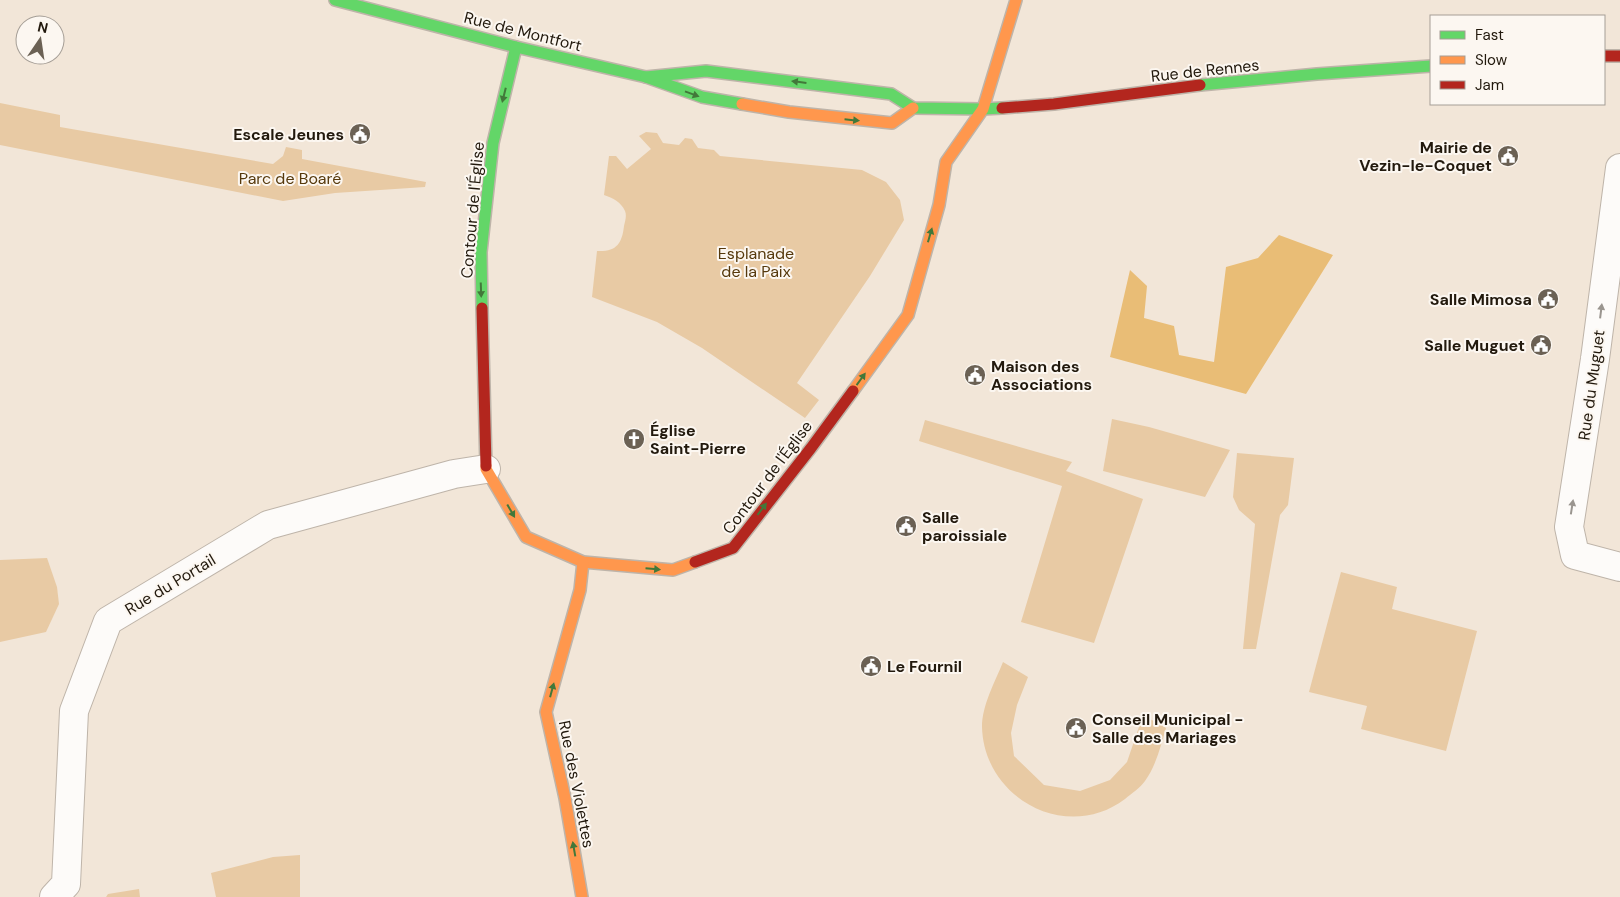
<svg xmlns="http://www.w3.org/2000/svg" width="1620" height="897" font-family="'DM Sans',sans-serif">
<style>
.green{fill:#e8caa4}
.forest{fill:#e9bd76}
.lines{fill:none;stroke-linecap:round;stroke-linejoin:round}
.street-casing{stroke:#beb4a9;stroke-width:30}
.fast-casing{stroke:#beb4a9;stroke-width:14}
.slow-casing{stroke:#beb4a9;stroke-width:14}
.jam-casing{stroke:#beb4a9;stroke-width:14}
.street{stroke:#fdfbf9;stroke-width:28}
.fast{stroke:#63d668;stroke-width:11}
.slow{stroke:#ff974d;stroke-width:11}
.jam{stroke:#b3261e;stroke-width:11}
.oneway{fill:#42783a}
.oneway2{fill:#9a958f}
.labels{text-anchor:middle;stroke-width:4;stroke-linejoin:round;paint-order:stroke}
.street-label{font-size:16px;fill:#22190d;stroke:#fcf7f1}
.poi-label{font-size:16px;font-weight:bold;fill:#22190d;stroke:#fcf7f1;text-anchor:start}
.park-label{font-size:16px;fill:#56390c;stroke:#fcf7f1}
</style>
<rect width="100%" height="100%" fill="#f2e6d8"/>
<g class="green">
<path d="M0 103 60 115V127L273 164 283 156 286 147 302 150V159L426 182 425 187 335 193 283 201 0 145Z"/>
<path d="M646 132 657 133 663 143 679 145 685 138 692 139 698 148 714 150 720 156 862 170 886 182 900 200 904 220 870 276 797 383 819 400 805 418 702 348 657 322 592 297 597 251C616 252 622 244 624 226 625 221 627 216 625 211 621 202 613 198 604 195L609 156H616L627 169 651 149 639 136Z"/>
<path d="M1112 419 1149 427 1230 450 1205 497 1103 471Z"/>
<path d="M925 420 1072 462 1066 471 1143 499 1094 643 1021 622 1062 486 919 441Z"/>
<path d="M1237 453 1294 458 1288 505 1280 515 1256 649H1243L1255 524 1239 510 1233 497Z"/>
<path d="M47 558 57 587 59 604 46 632 0 642V560Z"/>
<path d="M1341 572 1397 587 1392 609 1477 631 1446 751 1361 729 1367 706 1309 692Z"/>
<path d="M1003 662 1028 677 1017 705 1011 733 1014 756 1044 785 1080 791 1110 780 1127 762 1143 715 1166 728C1161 745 1156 766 1145 781 1140 788 1132 793 1125 799 1067 843 984 799 982 727 982 705 995 682 1003 662Z"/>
<path d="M300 855V897H216L211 873 273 857Z"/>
<path d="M139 889 140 897H106L108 894Z"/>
</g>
<path class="forest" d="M1279 235 1333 255 1246 394 1110 357 1130 270 1147 286 1144 318 1174 326 1179 355 1214 362 1226 267 1258 258Z"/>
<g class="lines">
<g class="street-casing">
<g id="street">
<path d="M1620 168 1595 359 1569 527 1575 555 1620 567"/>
<path d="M54 897 66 884 74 711 108 621 268 525 454 474 486 469"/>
</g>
</g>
<g class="fast-casing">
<g id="fast">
<path d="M335 0 516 47 646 77 702 97 742 104"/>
<path d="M646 77 706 71 891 94 913 108 983 109 1002 108"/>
<path d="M1200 85 1317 74 1431 66"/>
<path d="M482 308 481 252 493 143 516 47"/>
</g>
</g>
<g class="slow-casing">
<g id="slow">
<path d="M742 104 789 112 892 123 913 108"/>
<path d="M853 391 908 315 939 205 946 162 983 109 1016 0"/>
<path d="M486 466V469L526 537 583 562 673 570 695 562"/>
<path d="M582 897 565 798 546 712 580 590 583 562"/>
</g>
</g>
<g class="jam-casing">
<g id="jam">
<path d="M1604 56H1620"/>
<path d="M1002 108 1054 104 1200 85"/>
<path d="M482 308 486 466"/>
<path d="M695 562 733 548 811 448 853 391"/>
</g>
</g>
<use href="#street" class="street"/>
<use href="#fast" class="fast"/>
<use href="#slow" class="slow"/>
<use href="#jam" class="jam"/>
</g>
<defs><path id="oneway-solid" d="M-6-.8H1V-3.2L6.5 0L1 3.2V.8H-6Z" transform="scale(1.25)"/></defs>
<g class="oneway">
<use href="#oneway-solid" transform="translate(799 82) rotate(-173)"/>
<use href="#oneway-solid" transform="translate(692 94) rotate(20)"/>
<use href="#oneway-solid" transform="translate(504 95) rotate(104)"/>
<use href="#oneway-solid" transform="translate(852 120) rotate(6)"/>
<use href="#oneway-solid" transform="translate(930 235) rotate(-74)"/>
<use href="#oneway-solid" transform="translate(481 290) rotate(88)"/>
<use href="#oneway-solid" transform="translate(861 379) rotate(-54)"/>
<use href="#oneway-solid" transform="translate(762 509) rotate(-53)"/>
<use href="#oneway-solid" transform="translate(511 511) rotate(60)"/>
<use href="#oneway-solid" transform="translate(653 569) rotate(5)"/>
<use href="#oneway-solid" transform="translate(552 690) rotate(-75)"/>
<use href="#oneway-solid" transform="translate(574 849) rotate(-100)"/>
</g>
<g class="oneway2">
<use href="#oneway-solid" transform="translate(1601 311) rotate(-83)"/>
<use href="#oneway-solid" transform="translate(1572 507) rotate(-81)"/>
</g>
<defs>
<g id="civic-disc" transform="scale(1.125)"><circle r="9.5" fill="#6b6154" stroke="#fcf7f1"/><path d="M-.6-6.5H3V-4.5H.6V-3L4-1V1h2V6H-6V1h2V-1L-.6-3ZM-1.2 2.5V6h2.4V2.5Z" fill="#fff"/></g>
<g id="church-disc" transform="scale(1.125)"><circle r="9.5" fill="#6b6154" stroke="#fcf7f1"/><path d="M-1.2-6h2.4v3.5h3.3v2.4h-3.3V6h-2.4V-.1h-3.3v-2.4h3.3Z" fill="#fff"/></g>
</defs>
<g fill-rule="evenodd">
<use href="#civic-disc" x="360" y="134"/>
<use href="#civic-disc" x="1508" y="156"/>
<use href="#civic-disc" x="1548" y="299"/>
<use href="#civic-disc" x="1541" y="345"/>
<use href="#civic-disc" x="975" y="375"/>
<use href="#church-disc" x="634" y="439"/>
<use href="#civic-disc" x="906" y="526"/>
<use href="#civic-disc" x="871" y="666"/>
<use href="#civic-disc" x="1076" y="728"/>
</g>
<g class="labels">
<g class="street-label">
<text transform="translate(523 31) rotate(14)" y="6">Rue de Montfort</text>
<text transform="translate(1205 70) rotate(-6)" y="6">Rue de Rennes</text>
<text transform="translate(472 210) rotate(-85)" y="6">Contour de l'Église</text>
<text transform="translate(1591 385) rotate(-82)" y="6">Rue du Muguet</text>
<text transform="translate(767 477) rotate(-53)" y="6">Contour de l'Église</text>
<text transform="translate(170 584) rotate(-31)" y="6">Rue du Portail</text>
<text transform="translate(577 784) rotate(79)" y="6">Rue des Violettes</text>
</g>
<g class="poi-label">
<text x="344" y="140" text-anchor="end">Escale Jeunes</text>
<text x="1492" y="153" text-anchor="end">Mairie de<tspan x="1492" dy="18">Vezin-le-Coquet</tspan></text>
<text x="1532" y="305" text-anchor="end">Salle Mimosa</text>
<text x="1525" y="351" text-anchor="end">Salle Muguet</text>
<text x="991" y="372">Maison des<tspan x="991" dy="18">Associations</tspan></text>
<text x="650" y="436">Église<tspan x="650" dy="18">Saint-Pierre</tspan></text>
<text x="922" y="523">Salle<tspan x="922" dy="18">paroissiale</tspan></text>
<text x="887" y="672">Le Fournil</text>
<text x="1092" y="725">Conseil Municipal -<tspan x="1092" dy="18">Salle des Mariages</tspan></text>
</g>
<g class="park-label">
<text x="290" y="184">Parc de Boaré</text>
<text x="756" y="259">Esplanade<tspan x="756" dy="18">de la Paix</tspan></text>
</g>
</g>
<rect x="1430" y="15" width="175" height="90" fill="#fcf7f1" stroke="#a59e96"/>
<rect x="1440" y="31" width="25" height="8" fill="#63d668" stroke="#a59e96"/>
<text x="1475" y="40" font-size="15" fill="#22190d">Fast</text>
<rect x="1440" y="56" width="25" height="8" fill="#ff974d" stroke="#a59e96"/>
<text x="1475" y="65" font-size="15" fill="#22190d">Slow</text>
<rect x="1440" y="81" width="25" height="8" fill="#b3261e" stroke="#a59e96"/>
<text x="1475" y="90" font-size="15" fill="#22190d">Jam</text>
<g transform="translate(40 40) rotate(13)"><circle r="24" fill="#fcf7f1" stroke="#a59e96"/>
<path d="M0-4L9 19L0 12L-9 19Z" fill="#6b6154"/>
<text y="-8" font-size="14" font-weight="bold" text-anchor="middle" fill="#22190d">N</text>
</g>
</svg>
